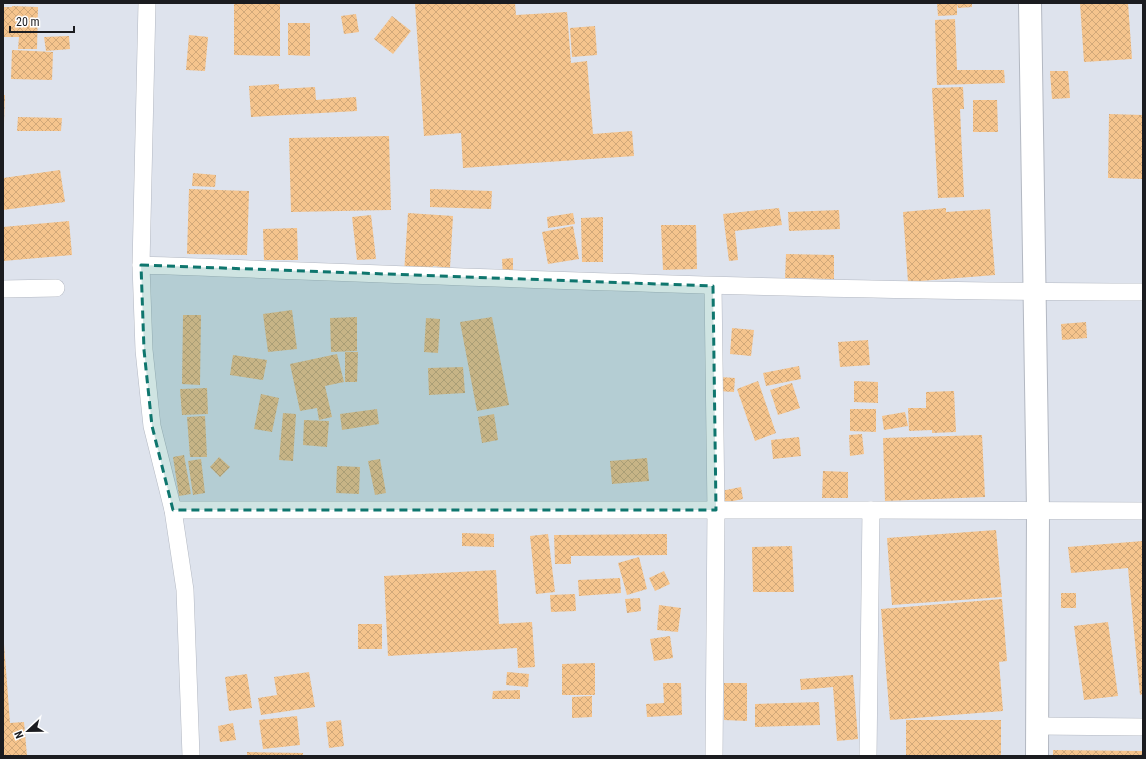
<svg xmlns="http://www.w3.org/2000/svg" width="1146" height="759" font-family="'Roboto Condensed',sans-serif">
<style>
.building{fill:url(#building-cross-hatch)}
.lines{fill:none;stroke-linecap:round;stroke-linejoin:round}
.minor-casing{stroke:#b3b8c2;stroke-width:18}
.tertiary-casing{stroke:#b3b8c2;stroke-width:24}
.minor{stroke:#fff;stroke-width:17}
.tertiary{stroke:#fff;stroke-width:22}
.marked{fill:#0f766e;fill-opacity:0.2;stroke:#0f766e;stroke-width:3;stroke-dasharray:8 5;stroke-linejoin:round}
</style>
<defs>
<pattern id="building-cross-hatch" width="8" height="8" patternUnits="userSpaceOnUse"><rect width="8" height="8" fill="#f5c48d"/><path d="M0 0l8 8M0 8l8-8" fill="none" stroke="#d1a879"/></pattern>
</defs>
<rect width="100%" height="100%" fill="#dee3ed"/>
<g class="building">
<path d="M234 3H280V56L234 55Z"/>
<path d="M434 3H515L516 15 567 12 571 63 587 61 593 134 632 131 634 156 463 168 461 133 424 136 415 4Z"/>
<path d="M937 3H957V15L938 16Z"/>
<path d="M957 3H972V7L958 8Z"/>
<path d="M1080 3H1128L1132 59 1084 62Z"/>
<path d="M12 6 38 7 37 49H18L19 37H3V7H12Z"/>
<path d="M356 14 359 32 344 34 341 16Z"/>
<path d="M392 16 411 31 393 54 374 39Z"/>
<path d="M955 19 957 70H1004L1005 83 937 85 935 20Z"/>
<path d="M288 23H310V56L288 55Z"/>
<path d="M595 26 597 55 572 57 570 28Z"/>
<path d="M189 35 208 37 205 71 186 70Z"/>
<path d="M69 36 70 49 46 51 44 37Z"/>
<path d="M12 50 53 52 52 80 11 79Z"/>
<path d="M1050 71H1068L1070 98 1052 99Z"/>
<path d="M279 84V89L315 87 316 100 356 97 357 111 251 117 249 86Z"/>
<path d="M963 87 964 109H960L964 197 938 198 932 88Z"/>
<path d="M3 95H5L4 123H3Z"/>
<path d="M973 100H997L998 132H973Z"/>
<path d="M1109 114 1143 115V179L1108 178Z"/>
<path d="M18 117 62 118 61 131H17Z"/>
<path d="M389 136 391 210 291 212 289 138Z"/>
<path d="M60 170 65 202 3 210V178Z"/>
<path d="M193 173 216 175 215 187 192 186Z"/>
<path d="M189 189 249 191 247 255 187 254Z"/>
<path d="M430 189 492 191 491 209 430 207Z"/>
<path d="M779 208 782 225 735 231 738 260 729 261 723 214Z"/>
<path d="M946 208V212L990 209 995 275 908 282 903 212Z"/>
<path d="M839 210 840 229 789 231 788 212Z"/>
<path d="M408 213 453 216 450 268 433 266 432 275 404 273Z"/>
<path d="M573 213 575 224 548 228 547 217Z"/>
<path d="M371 215 376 259 357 260 352 217Z"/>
<path d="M603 217V262H582L581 218Z"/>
<path d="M69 221 72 255 3 261V227Z"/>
<path d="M661 225H696L697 269 663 270Z"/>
<path d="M573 226 579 259 548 264 542 232Z"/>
<path d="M297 228 298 260H264L263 229Z"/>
<path d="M786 254 834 255V279L785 278Z"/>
<path d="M513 258V278H503L502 259Z"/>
<path d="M292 310 297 349 268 352 263 314Z"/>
<path d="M183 315H201L200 385 182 384Z"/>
<path d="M357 317V351L331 352 330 318Z"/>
<path d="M492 317 509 405 477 411 460 322Z"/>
<path d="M426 318 440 319 438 353 424 352Z"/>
<path d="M1086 322 1087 338 1062 340 1061 324Z"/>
<path d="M732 328 754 330 751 356 730 354Z"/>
<path d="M868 340 870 365 840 367 838 342Z"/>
<path d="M345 352H358L357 382H345Z"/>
<path d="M337 354 344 382 325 386 332 417 319 420 317 408 300 411 290 364Z"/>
<path d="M233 355 267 360 263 380 230 375Z"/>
<path d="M799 366 801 379 766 386 763 373Z"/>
<path d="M463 367 465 393 429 395 428 368Z"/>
<path d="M720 377 735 378 734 392 718 391Z"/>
<path d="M758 381 776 433 755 441 737 389Z"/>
<path d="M854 381 878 382V403L854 402Z"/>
<path d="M792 383 800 408 778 415 770 390Z"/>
<path d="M207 388 208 414 182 415 180 389Z"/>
<path d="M954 391 956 432 932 433V430L909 431 908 408H926V392Z"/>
<path d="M261 394 279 398 272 432 254 429Z"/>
<path d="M377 409 379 424 342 430 340 414Z"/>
<path d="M850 409H876V432L850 431Z"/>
<path d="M905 412 908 426 884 430 882 416Z"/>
<path d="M283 413 296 414 293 461 279 460Z"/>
<path d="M494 414 498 440 482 443 478 417Z"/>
<path d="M205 416 207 457H190L187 417Z"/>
<path d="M304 420 329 421 327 447 303 445Z"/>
<path d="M862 434 864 454 850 456 849 435Z"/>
<path d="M982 435 985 497 885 501 883 438Z"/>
<path d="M799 437 801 456 773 459 771 440Z"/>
<path d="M184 455 191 494 179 496 173 457Z"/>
<path d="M219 457 230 467 220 477 210 467Z"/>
<path d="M647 458 649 481 612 484 610 461Z"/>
<path d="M201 459 205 493 193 495 188 461Z"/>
<path d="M380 459 386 493 375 495 368 461Z"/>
<path d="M337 466 360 467 359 494 336 493Z"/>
<path d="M823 471 848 472V498H822Z"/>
<path d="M741 487 743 499 723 503 721 491Z"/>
<path d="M996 530 1002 597 892 605 887 538Z"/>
<path d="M462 533 494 534V547L462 546Z"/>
<path d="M548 534 555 592 536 594 530 536Z"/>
<path d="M667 534V555L571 556V564H555L554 535Z"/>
<path d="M1143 541V694L1140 695 1128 568 1071 573 1068 547Z"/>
<path d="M792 546 794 592H753L752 547Z"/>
<path d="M639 557 647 589 627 595 618 563Z"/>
<path d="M496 570 499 624 532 622 535 667 518 668 517 648 388 656 384 576Z"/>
<path d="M664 571 670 584 655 591 649 578Z"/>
<path d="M620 578 621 593 579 596 578 580Z"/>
<rect x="1061" y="593" width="15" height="15"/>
<path d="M575 594 576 611 551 612 550 595Z"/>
<path d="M640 598 641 611 627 613 625 599Z"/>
<path d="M1002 599 1007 661 999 662 1003 711 890 720 881 609Z"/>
<path d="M659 605 681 608 678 632 657 630Z"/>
<path d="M1108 622 1118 696 1084 700 1074 626Z"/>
<rect x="358" y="624" width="24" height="25"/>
<path d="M670 636 673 658 654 661 650 639Z"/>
<path d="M3 644H4L10 723 24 722 27 756H3Z"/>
<path d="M595 663V695H562V664Z"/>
<path d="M309 672 315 707 261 715 258 698 277 695 274 677Z"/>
<path d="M507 672 529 674 528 687 506 685Z"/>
<path d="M247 674 252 708 229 711 225 677Z"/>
<path d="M853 675 858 739 837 741 833 687 801 690 800 679Z"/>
<path d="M663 683H681L682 715 647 717 646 704 664 703Z"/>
<path d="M724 683H747V721L724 720Z"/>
<path d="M520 690V699H492L493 691Z"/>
<path d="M592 696V717L572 718V697Z"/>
<path d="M819 702 820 725 755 727V704Z"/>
<path d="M297 716 300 745 263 749 259 720Z"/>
<path d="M341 720 344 746 329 748 326 722Z"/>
<rect x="906" y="720" width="95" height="36"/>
<path d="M233 723 236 740 220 742 218 726Z"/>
<path d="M1053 750 1143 751V756H1053Z"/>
<path d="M247 752 303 753V756H247Z"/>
</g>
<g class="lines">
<g class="minor-casing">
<g id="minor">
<path d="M147 3 141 265 144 350 152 426 173 510 185 590 191 756"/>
<path d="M141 265C475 277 809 292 1143 292"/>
<path d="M713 286 716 510 714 756"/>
<path d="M3 289 56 288"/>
<path d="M173 510H871L1143 511"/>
<path d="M1037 726 1143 727"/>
<path d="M868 756 871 510"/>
</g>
</g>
<g class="tertiary-casing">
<path id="tertiary" d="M1030 3 1038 510 1037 756"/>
</g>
<use href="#minor" class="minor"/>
<use href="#tertiary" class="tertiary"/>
</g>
<path class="marked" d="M141 265 713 286 716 510H173L152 426 144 350Z"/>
<rect width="1146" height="759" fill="none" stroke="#1b1c20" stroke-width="8"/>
<g transform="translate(28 731) rotate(248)" stroke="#ffffff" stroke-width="3" paint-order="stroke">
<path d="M0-3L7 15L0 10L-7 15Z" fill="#1b1c20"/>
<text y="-6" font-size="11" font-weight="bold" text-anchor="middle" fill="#1b1c20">N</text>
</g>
<path d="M10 26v6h64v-6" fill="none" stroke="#1b1c20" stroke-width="2"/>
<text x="16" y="26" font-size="12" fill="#1b1c20" stroke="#ffffff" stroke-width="3" paint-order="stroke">20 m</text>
</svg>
